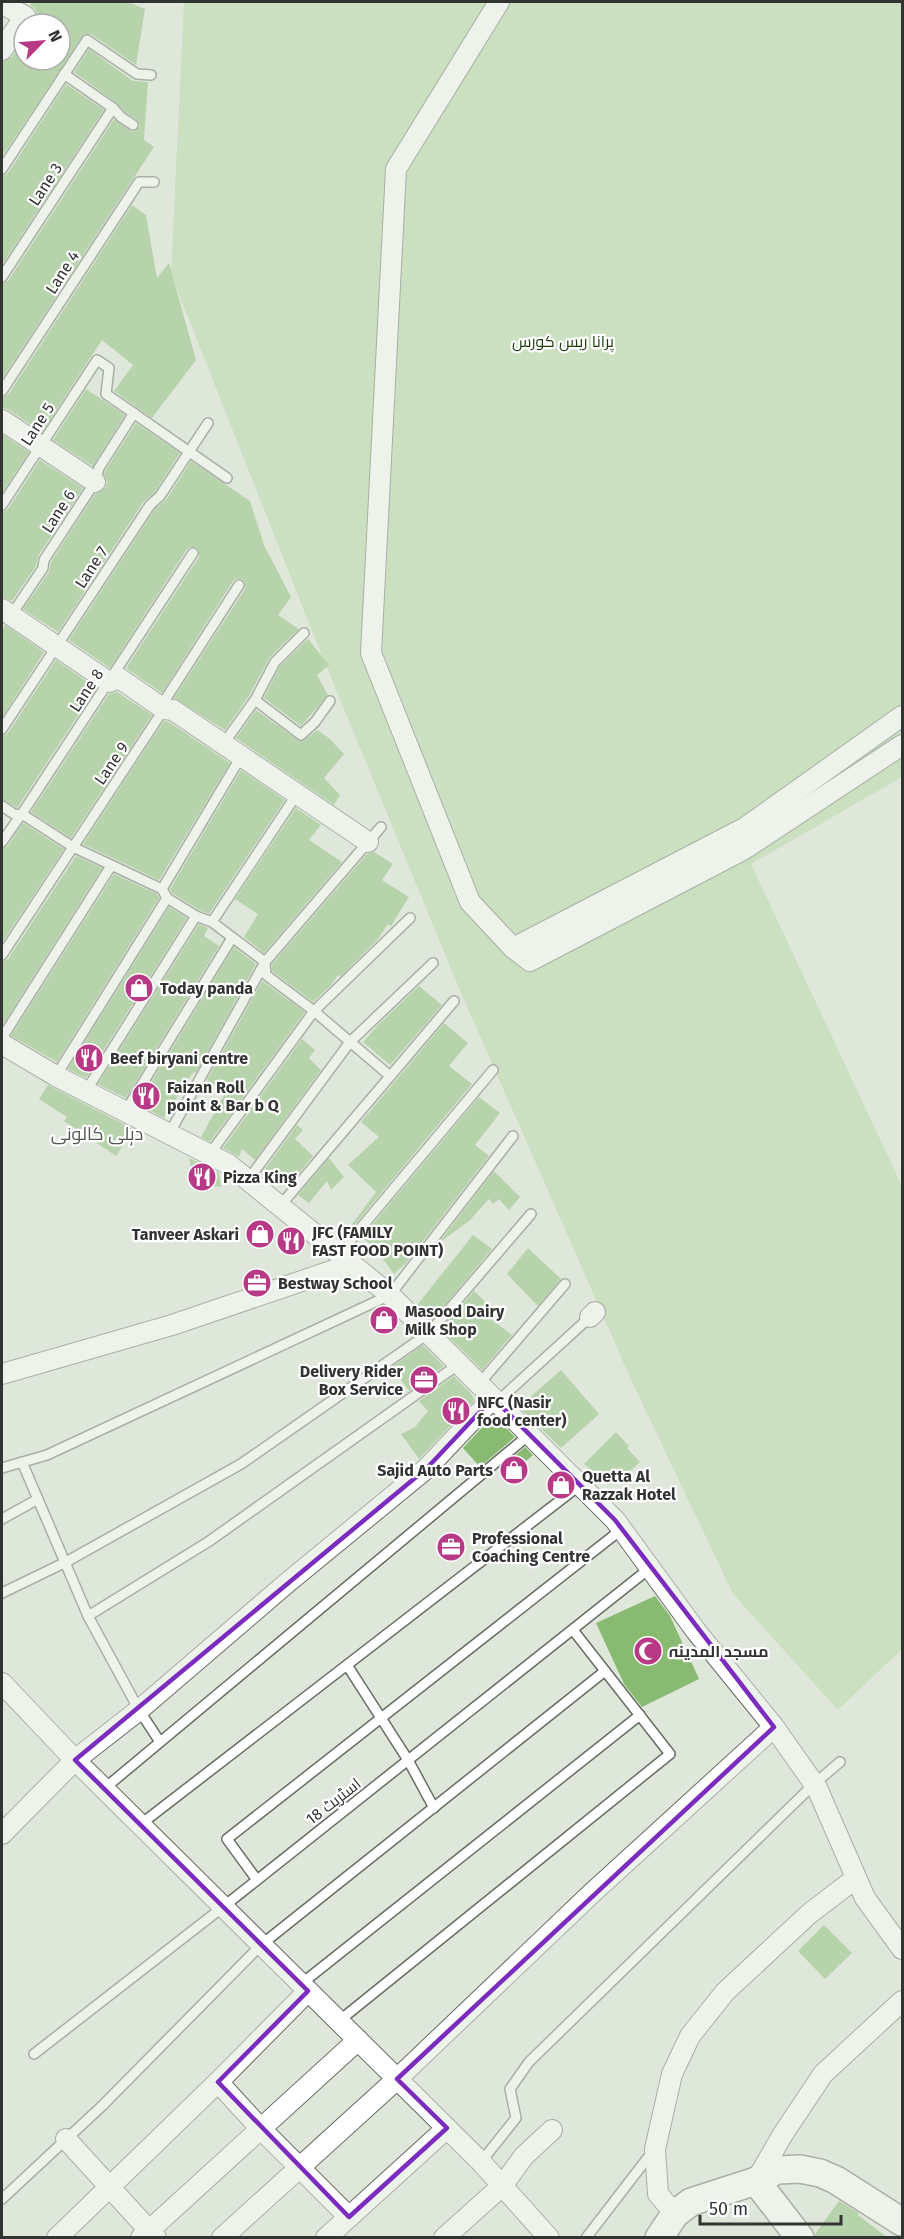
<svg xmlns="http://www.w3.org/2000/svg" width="904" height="2239" font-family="'Fira Sans',Cairo,sans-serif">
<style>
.green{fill:#b1d8a0}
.building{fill:#88bb71}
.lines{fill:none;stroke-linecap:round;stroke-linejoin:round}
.lane-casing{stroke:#666d63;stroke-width:12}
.street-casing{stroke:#666d63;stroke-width:22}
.secondary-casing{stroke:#666d63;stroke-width:30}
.lane{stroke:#fff;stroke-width:9}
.street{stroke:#fff;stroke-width:20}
.secondary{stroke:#fff;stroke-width:27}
.marked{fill:none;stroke:#7b2cbf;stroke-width:4.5;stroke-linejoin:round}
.labels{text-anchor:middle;stroke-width:4.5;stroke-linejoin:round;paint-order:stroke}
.street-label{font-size:16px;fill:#313430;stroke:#fff}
.park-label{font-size:16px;fill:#1e3f0b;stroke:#fff}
.poi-label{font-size:16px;font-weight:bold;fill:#313430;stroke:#fff;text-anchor:start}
.neighbourhood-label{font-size:18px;fill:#51584e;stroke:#fff}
</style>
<rect width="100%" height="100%" fill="#dfe7db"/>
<path class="green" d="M184 2H902V777L751 864 902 1186V1649L838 1710 733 1594 633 1384 461 993 316 641 171 274Z"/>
<g class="building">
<path d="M32 2H128L145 9 136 65 91 34H84L2 157V62L12 57 24 39V60H60V24H34L37 16 35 9 30 5Z"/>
<path d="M89 49 133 81 148 82 144 140 154 147 2 379V284L8 281 114 119 132 132 136 131 140 126 137 120 125 112 117 103 74 72Z"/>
<path d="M66 84 104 110 2 265V176L8 173Z"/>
<path d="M132 205 146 215 157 278 169 263 196 360 152 418 114 391 133 365 102 340 42 432 9 410 2 408V398L8 395Z"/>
<path d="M86 389 125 415 93 466 53 440Z"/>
<path d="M136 423 180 453 155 492 144 501 58 632 23 609 49 572 51 562 95 494 105 488 107 482 104 475 105 471Z"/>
<path d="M2 434 29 452 2 493Z"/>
<path d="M40 460 83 488 38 556 36 566 12 601 2 597V512L8 509Z"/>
<path d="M191 461 250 501 264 545 291 597 278 615 299 629 270 657 249 696 225 730 174 698 245 589V582L242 579H236L233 581 162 693 126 668 199 557V551L196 547H191L187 549 110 668 69 640 155 509 166 500Z"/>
<path d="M5 625 44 652 2 718V630Z"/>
<path d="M308 639 329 665 317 675 328 695 301 726 264 698 280 666Z"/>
<path d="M56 660 96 688 17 808 2 799V736L8 733Z"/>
<path d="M117 692 152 715 71 838 31 812 109 694Z"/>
<path d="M256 710 299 741 305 740 317 730 329 738 344 754 324 778 340 795 334 805 236 738Z"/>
<path d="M164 721 169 722 230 763 159 880 83 844Z"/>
<path d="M241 770 285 800 209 914 199 910 172 893 170 889Z"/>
<path d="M296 808 321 825 309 840 342 862 264 953 244 937 258 914 235 899Z"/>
<path d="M23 823 64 849 2 943V849L8 846Z"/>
<path d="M374 852 393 864 382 880 409 897 391 926 388 924 378 939 340 977 338 975 331 985 313 1002 272 971V964L367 854Z"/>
<path d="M76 856 102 868 2 1026V962L8 959Z"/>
<path d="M114 874 157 894 159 898 57 1062 11 1036Z"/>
<path d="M169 907 187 918 86 1078 68 1069Z"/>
<path d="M199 924 208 928 204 936 219 946 126 1098 98 1084Z"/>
<path d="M234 947 256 964 196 1073 194 1072 188 1079 164 1118 138 1104Z"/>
<path d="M262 981 305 1012 210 1142 201 1137 225 1093 207 1080Z"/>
<path d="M419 986 442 1005 390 1065 363 1042 378 1025Z"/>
<path d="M444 1023 468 1043 449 1066 472 1084 352 1228 350 1227 376 1192 348 1165 379 1137 361 1122Z"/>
<path d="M302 1039 315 1050 309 1058 321 1070 255 1160 242 1149 239 1157 223 1148Z"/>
<path d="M48 1085 133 1129 116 1156 64 1121 67 1117 39 1099Z"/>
<path d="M479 1097 500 1113 475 1145 489 1156 406 1263 394 1274 376 1249 362 1237Z"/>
<path d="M297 1125 303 1130 295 1139 313 1156 287 1187 265 1169Z"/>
<path d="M189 1158 219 1173 221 1187 195 1184Z"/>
<path d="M329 1158 344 1177 331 1190 327 1181 309 1203 298 1195Z"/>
<path d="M494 1171 520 1197 509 1210 499 1199 493 1204 489 1199 469 1221 439 1243Z"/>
<path d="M473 1235 492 1249 432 1320 417 1305Z"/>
<path d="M528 1248 561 1279 538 1306 507 1274Z"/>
<path d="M474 1291 491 1308 487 1316 512 1335 482 1370 441 1329Z"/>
<path d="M423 1345 444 1366 409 1391 392 1367Z"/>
<path d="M561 1370 599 1414 561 1448 519 1407Z"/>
<path d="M454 1376 469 1391 475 1400 419 1459 401 1434 415 1427 428 1411 419 1401Z"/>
<path d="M490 1419 495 1425 499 1421 515 1437 480 1467 463 1448Z"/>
<path d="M616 1432 629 1446 627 1448 640 1462 628 1473H622L610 1485 584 1464Z"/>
<path d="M525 1447 533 1455 518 1468 511 1459Z"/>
<path d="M655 1596 670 1616 699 1679 642 1707 624 1684 596 1623Z"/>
<path d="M824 1925 852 1953 825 1979 798 1951Z"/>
<path d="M839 2201 859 2213 858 2215 888 2238H815V2234Z"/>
</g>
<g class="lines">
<g class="lane-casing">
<g id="lane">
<path d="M64 74 113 108 121 117 133 125"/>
<path d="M2 169 87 40 137 74 151 75"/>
<path d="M2 277 113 108"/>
<path d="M2 391 139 182H154"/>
<path d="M2 505 97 360 109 368 106 394 227 478"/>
<path d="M9 615 14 611 43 568 44 560 95 482 99 468 134 413"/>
<path d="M255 700 301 735 315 722 330 701"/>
<path d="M2 729 150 505 160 496 208 423"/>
<path d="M224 743 255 700 275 662 304 633"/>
<path d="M2 806 14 814 25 816 73 847 162 889 167 898 196 916 212 922 265 962 266 975 314 1011 390 1076"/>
<path d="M2 842 25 809 193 553"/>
<path d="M162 889 242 755"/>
<path d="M212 922 297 794"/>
<path d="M2 955 164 709 165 700 239 585"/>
<path d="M2 1038 111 866"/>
<path d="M56 1076 167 898"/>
<path d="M86 1091 196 916"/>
<path d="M125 1112 232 938"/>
<path d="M169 1134 265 962 381 827"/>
<path d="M209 1155 314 1011 410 918"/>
<path d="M248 1180 350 1042 433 963"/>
<path d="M280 1206 454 1001"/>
<path d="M339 1254 493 1070"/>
<path d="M479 1384 565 1284"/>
<path d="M497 1402 590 1317"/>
<path d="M22 1462 88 1616 139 1710 160 1742"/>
<path d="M2 1468 47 1455 390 1295 513 1136"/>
<path d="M2 1519 38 1499"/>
<path d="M2 1593 66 1562 241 1464 429 1333 531 1214"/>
<path d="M88 1616 208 1542 459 1364"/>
<path d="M347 1665 408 1760 434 1808"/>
<path d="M105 1788 530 1434"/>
<path d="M141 1824 580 1485"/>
<path d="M257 1880 227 1839 622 1529"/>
<path d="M301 1984 640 1715"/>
<path d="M339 2021 670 1754 573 1630"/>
<path d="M34 2054 223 1907 650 1568"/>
<path d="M481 2162 516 2118 510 2089 529 2062 814 1784 840 1762"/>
<path d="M2 2199 102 2106 261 1945 605 1671"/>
<path d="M586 2238 653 2151"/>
</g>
</g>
<g class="street-casing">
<g id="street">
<path d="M499 2 396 169 371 653 470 902 513 948 530 961 743 850 902 745"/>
<path d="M2 4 25 16 2 50"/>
<path d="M2 420 95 482"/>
<path d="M2 609 109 682 119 678 164 709 173 710 368 842"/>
<path d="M513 948 746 827 902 716"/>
<path d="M2 1044 56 1076 228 1164 390 1295 615 1520 696 1631 774 1727 817 1788 865 1898 902 1949"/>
<path d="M590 1317 595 1312"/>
<path d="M2 1374 172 1325 352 1264"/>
<path d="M2 1683 75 1760 481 2162 549 2238"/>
<path d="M2 1834 75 1760 139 1710 287 1583 427 1468 493 1398"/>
<path d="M218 2082 260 2128 349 2217"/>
<path d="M66 2139 156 2238"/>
<path d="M756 2181 783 2134 823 2074 902 2001"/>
<path d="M675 2214 658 2194 655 2149 672 2074 690 2036 725 1992 809 1914 856 1878"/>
<path d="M57 2238 218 2082 308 1991"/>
<path d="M141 2238 358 2040"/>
<path d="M222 2238 397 2079 591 1894 774 1727"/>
<path d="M326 2238 447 2128"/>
<path d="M444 2238 502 2186 524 2156 552 2130"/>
</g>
</g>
<g class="secondary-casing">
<g id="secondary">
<path d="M756 2181 800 2238"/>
<path d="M659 2238 675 2214 691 2202 756 2181 777 2170 800 2169 820 2173 836 2180 902 2222"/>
</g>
</g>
<use href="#lane" class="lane"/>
<use href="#street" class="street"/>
<use href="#secondary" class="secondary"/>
</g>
<path d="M0 0H904V2239H0ZM493 1398 615 1520 774 1727 397 2079 447 2128 349 2217 218 2082 308 1991 75 1760 427 1468Z" fill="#dfe7db" fill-opacity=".55" fill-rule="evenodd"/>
<path class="marked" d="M493 1398 615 1520 774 1727 397 2079 447 2128 349 2217 218 2082 308 1991 75 1760 427 1468Z"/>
<defs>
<g id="shop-disc" transform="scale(1.5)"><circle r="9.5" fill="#b83a87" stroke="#fff"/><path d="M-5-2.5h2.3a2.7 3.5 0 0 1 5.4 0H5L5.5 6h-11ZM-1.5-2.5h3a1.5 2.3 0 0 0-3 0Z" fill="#fff"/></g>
<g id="restaurant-disc" transform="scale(1.5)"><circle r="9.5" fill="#b83a87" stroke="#fff"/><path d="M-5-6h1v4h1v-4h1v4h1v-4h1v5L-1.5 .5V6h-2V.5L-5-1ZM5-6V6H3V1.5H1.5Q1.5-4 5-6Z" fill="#fff"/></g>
<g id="office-disc" transform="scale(1.5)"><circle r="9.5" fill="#b83a87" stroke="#fff"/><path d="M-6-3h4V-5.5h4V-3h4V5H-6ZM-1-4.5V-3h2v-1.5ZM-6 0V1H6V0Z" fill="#fff"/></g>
<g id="mosque-disc" transform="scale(1.5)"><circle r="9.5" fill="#b83a87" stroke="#fff"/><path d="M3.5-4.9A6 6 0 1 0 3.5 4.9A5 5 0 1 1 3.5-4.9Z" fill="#fff"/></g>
</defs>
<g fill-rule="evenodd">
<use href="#shop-disc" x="139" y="988"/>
<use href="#restaurant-disc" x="89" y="1058"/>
<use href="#restaurant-disc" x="146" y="1096"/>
<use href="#restaurant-disc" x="202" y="1177"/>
<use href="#shop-disc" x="260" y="1234"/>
<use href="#restaurant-disc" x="291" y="1241"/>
<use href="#office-disc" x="257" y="1283"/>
<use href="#shop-disc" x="384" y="1320"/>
<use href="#office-disc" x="424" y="1380"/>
<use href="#restaurant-disc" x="456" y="1411"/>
<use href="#shop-disc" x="514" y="1470"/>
<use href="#shop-disc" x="561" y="1485"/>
<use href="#office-disc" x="451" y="1547"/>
<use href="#mosque-disc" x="648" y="1651"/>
</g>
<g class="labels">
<g class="street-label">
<text transform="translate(45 184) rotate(-57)" y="6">Lane 3</text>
<text transform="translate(62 272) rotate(-57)" y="6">Lane 4</text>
<text transform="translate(37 424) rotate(-57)" y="6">Lane 5</text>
<text transform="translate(58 511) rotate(-57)" y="6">Lane 6</text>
<text transform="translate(91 567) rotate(-57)" y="6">Lane 7</text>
<text transform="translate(86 690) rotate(-57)" y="6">Lane 8</text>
<text transform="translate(111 763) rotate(-56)" y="6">Lane 9</text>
<text transform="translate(333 1801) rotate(-38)" y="6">اسٹریٹ 18</text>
</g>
<g class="park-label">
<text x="563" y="347">پرانا ریس کورس</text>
</g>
<g class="poi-label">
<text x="160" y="994">Today panda</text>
<text x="110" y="1064">Beef biryani centre</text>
<text x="167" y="1093">Faizan Roll<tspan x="167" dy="18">point &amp; Bar b Q</tspan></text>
<text x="223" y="1183">Pizza King</text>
<text x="312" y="1238">JFC (FAMILY<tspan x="312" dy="18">FAST FOOD POINT)</tspan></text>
<text x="239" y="1240" text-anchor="end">Tanveer Askari</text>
<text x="278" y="1289">Bestway School</text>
<text x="405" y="1317">Masood Dairy<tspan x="405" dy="18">Milk Shop</tspan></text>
<text x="403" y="1377" text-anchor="end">Delivery Rider<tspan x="403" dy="18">Box Service</tspan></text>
<text x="477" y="1408">NFC (Nasir<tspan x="477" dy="18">food center)</tspan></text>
<text x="493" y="1476" text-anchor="end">Sajid Auto Parts</text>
<text x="582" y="1482">Quetta Al<tspan x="582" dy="18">Razzak Hotel</tspan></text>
<text x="472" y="1544">Professional<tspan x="472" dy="18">Coaching Centre</tspan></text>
<text x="669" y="1657">مسجد المدینہ</text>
</g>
<g class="neighbourhood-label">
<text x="97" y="1140">دہلی کالونی</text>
</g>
</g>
<rect width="904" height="2239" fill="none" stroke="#313430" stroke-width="6"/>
<g transform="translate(42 42) rotate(65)"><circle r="28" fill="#ffffff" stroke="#adaeac" stroke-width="1.5"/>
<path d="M0-4.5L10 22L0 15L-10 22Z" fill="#b83a87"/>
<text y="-9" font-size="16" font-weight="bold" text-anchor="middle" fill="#313430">N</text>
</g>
<path d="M700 2215v9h141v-9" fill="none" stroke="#313430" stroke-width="3"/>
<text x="709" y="2215" font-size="18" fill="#313430" stroke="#ffffff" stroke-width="4.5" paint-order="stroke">50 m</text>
</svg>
